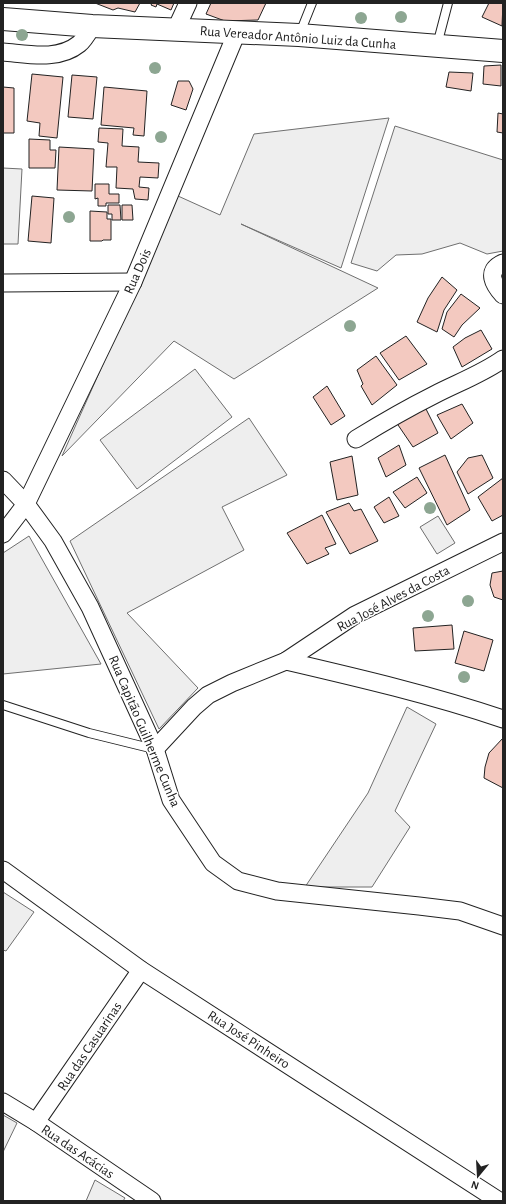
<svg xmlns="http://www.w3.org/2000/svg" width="506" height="1204" font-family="'Alegreya Sans',sans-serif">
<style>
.green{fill:#eee;stroke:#6f6f6f}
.building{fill:#f3c9c0;stroke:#222}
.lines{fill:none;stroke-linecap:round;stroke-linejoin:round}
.service-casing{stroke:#222;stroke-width:10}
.minor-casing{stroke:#222;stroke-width:19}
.primary-casing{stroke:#222;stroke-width:24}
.service{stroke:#fff;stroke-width:8}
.minor{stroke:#fff;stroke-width:17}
.primary{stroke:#fff;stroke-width:22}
.tree{fill:#8da692}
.labels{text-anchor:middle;stroke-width:3;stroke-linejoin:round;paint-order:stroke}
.street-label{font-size:14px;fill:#222;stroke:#fff}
</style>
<rect width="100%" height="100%" fill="#fff"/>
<g class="green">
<path d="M389 118 341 268 241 224 378 288 234 379 174 341 62 456 178 196 220 215 254 134Z"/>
<path d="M395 126 503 160V251L487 254 460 243 422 254 396 255 377 271 351 263Z"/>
<path d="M3 168 22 169 18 244H3Z"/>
<path d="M195 369 232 417 137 489 100 440Z"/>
<path d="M249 418 287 475 222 507 244 550 127 613 198 688 159 729 70 541Z"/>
<path d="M438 516 455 543 437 554 420 527Z"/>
<path d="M29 536 101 664 3 674V553Z"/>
<path d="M407 707 436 724 395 811 410 827 372 887H305L368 793Z"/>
<path d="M3 892 34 912 6 951 3 950Z"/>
<path d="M3 1115 17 1123 3 1152Z"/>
<path d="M95 1180 125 1198 123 1201H86Z"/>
</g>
<g class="building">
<path d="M95 3H140L135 12 118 8 113 10Z"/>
<path d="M152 3H174L171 10 157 4 156 7 151 5Z"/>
<path d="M211 3H266L258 20 225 21 206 14Z"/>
<path d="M489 3H503L502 26 482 17Z"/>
<path d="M501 65V86L483 84 484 66Z"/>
<path d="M449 72 473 73 471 91 446 87Z"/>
<path d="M32 74 63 77 57 138 39 136 40 123 27 121Z"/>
<path d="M72 75 97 77 93 119 68 117Z"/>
<path d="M178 81H189L193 89 186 110 171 105Z"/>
<path d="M3 87 14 88V133H3Z"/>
<path d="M104 87 147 91 144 136 133 135 134 128 101 125Z"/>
<path d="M498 113 503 114V133L497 132Z"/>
<path d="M99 128 123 129 122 146 139 147 138 162 159 163 158 178 140 177 139 187 149 188 148 200 135 199 133 189 116 188 117 167H106L108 143 98 142Z"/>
<path d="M29 139 50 140V150H56L55 168H29Z"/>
<path d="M59 147 94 149 92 191 57 190Z"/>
<path d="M95 184H109V194H119V203H106V206H98V198L95 199Z"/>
<path d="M32 196 54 198 51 243 28 241Z"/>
<path d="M108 205H120L121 220H112V214H108Z"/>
<path d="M122 205H132L133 220H122Z"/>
<path d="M90 211 107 212V219H111V240H103L102 241H90Z"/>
<path d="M442 277 457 290 444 310 437 332 417 322 428 298Z"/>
<path d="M461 294 480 308 462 325 454 337 442 329 447 312Z"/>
<path d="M481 330 492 349 462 367 453 347 465 338Z"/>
<path d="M406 336 427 364 399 380 380 353Z"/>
<path d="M376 356 397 385 372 405 361 386 363 384 357 370Z"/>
<path d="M327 386 345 416 331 425 313 397Z"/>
<path d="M462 404 473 423 451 439 437 415Z"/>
<path d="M424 405 438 433 413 447 396 422Z"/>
<path d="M399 445 406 465 386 477 378 458Z"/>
<path d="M445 455 470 510 447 525 419 468Z"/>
<path d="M482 455 493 478 468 494 457 472 468 458Z"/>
<path d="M352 456 358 495 337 500 330 462Z"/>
<path d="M417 477 427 493 405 508 393 492Z"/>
<path d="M503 478V515L492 521 478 497Z"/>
<path d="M389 497 399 516 384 523 374 507Z"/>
<path d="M349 503 354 511 361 509 378 541 350 554 326 512Z"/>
<path d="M322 515 336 544 325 548 329 554 307 564 287 533Z"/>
<path d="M503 571V600L494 597 490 585 492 573Z"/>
<path d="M452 625 454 649 415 651 413 628Z"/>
<path d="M464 631 493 640 484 671 455 663Z"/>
<path d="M503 738V788L484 778 485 767 489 753Z"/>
</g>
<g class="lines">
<g class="service-casing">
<g id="service">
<path d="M300 33 312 3"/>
<path d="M437 45 448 3"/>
<path d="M3 705 89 733 154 749"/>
</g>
</g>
<g class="minor-casing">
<g id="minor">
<path d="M176 29 188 3"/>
<path d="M3 52C28 54 58 61 79 44 85 39 89 31 92 26"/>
<path d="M503 263C485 271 494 285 503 295"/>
<path d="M3 283 133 282"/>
<path d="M356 439C382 423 408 408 434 395 457 383 482 374 503 359"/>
<path d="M3 480 26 504 53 541 90 607 155 749 171 800 213 863 238 881 277 891 419 906 460 911 503 926"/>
<path d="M3 534 26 504 133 282 237 32"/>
<path d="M286 661C359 678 432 695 503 719"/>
<path d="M155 749 194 707 208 695 232 683 286 661 355 615 503 542"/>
<path d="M3 870 141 970 499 1201"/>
<path d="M3 1102 36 1122 152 1201"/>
<path d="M36 1122 141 970"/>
</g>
</g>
<g class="primary-casing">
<path id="primary" d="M3 19 92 26 299 35 503 51"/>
</g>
<use href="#service" class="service"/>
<use href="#minor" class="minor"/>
<use href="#primary" class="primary"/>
</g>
<g class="tree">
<circle cx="401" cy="17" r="6"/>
<circle cx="361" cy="18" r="6"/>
<circle cx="22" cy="35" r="6"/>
<circle cx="155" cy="68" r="6"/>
<circle cx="161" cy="137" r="6"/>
<circle cx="69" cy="217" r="6"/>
<circle cx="350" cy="326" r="6"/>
<circle cx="430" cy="508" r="6"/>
<circle cx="468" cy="601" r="6"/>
<circle cx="428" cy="616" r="6"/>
<circle cx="464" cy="677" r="6"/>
</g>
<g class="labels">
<g class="street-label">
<text transform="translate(298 37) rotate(4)" y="5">Rua Vereador Antônio Luiz da Cunha</text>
<text transform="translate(137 271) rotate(-66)" y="5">Rua Dois</text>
<text transform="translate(393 598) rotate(-28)" y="5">Rua José Alves da Costa</text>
<text transform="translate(145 731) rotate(67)" y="5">Rua Capitão Guilherme Cunha</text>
<text transform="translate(249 1039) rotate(33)" y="5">Rua José Pinheiro</text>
<text transform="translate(89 1046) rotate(-56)" y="5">Rua das Casuarinas</text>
<text transform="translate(78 1151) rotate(34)" y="5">Rua das Acácias</text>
</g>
</g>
<rect width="506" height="1204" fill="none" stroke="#222222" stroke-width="8"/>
<g transform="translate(478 1176) rotate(198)" stroke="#ffffff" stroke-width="3" paint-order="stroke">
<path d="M0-3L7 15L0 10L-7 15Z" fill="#222222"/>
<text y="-6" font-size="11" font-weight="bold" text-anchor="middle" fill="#222222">N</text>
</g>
</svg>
